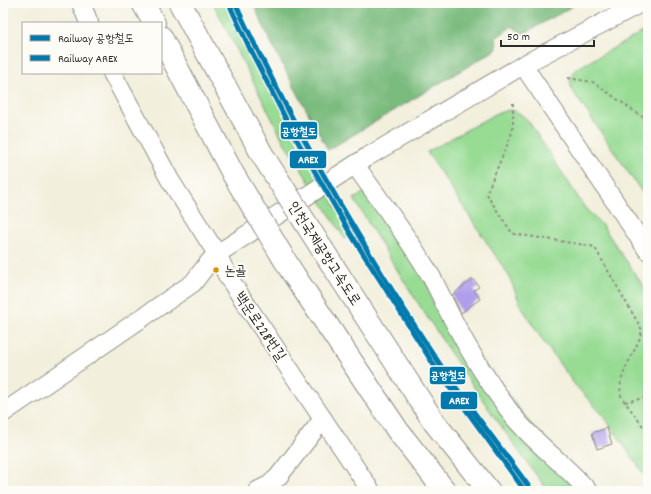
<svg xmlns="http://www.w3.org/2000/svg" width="651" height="494" font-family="Dekko,'Poor Story',sans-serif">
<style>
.green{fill:#98dc94;stroke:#628460}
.forest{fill:#7abc7e;stroke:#527454}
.building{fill:#af9fea}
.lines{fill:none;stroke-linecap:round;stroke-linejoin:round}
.minor-casing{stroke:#8e8d84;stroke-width:20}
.highway-casing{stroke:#8e8d84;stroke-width:24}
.path{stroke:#8e8d84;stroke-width:2;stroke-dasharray:3 3;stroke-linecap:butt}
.minor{stroke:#fff;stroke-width:18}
.highway{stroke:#fff;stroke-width:22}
.highway-bridge-casing{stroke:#8e8d84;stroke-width:24;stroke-linecap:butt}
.highway-bridge{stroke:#fff;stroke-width:22}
.rail-1-casing{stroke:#fdfcf7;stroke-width:8}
.rail-2-casing{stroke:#fdfcf7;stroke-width:8}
.rail-1{stroke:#0079ac;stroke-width:5}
.rail-2{stroke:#0079ac;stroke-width:5}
.bus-dot{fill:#d89406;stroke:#fdfcf7;stroke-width:1.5}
.labels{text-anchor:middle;stroke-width:4;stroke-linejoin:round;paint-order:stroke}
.bus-label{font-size:14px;fill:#2b2b2b;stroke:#fdfcf7;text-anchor:start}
.street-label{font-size:15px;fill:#2b2b2b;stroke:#fdfcf7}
.line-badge{stroke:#fdfcf7;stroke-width:1.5}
.badge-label{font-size:11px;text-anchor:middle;font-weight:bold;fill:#fff}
</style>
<rect width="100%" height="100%" fill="#fdfcf7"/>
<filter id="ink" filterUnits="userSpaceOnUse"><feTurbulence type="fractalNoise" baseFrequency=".025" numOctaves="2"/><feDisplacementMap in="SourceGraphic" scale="8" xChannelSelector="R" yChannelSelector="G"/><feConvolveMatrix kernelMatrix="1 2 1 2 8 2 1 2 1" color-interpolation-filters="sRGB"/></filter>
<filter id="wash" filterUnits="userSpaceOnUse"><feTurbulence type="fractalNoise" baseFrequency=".012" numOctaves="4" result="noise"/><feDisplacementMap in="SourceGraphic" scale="16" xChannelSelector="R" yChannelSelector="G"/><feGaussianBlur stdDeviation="0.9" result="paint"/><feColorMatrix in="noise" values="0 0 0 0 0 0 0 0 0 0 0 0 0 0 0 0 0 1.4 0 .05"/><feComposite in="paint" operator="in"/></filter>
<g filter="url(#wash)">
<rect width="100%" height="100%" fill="#f2efdc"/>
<g class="green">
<path d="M213 3H231L272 89 297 134 294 135 351 233 345 239 284 142Z"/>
<path d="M648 29V201L572 90C569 80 570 75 578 68Z"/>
<path d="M509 110C518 111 523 115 529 122L585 208 602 225 648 293V480L603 415 575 385 543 341 521 306 509 276 427 152 495 114Z"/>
<path d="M366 191 369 192 449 319 583 491H548C478 397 413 299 354 199Z"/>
</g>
<path class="forest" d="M253 3H578L523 34 512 26 496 38 497 49 328 150 273 47Z"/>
<g id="blocks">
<g class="building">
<path d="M473 279 479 287 474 290 480 299 461 313 452 295Z"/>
<path d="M607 428 612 444 597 449 592 433Z"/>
</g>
</g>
</g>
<g filter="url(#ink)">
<use href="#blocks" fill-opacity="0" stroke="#8e8d84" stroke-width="1"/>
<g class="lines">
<g class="minor-casing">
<g id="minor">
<path d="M81 3 89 23"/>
<path d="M523 65 648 251"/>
<path d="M112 73 170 180 217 254 228 277 371 491"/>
<path d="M355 165C381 202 409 238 432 278 439 291 445 305 452 318 470 353 490 385 513 416 535 444 565 464 588 491"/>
<path d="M3 413 193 283C201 273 207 263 217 254L367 157 523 65 641 3"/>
<path d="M257 491 269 485 278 477 323 419"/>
</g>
</g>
<g class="highway-casing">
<g id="highway">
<path d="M143 3 154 23"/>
<path d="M180 3 263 156"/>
<path d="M161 37 233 174"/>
<path d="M324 252 434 422 489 491"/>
<path d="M292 272 398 431 445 491"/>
</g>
</g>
<g class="path">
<path d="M568 78 593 82 641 116 648 117"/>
<path d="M513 103V125L511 136 487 192 488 197 512 233 515 234 591 246 595 248 642 330C638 352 614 376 622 398L648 433"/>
<path d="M625 402 648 397"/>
</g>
<use href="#minor" class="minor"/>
<use href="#highway" class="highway"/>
<g class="highway-bridge-casing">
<g id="highway-bridge">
<path d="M263 156 324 252"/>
<path d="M233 174 292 272"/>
</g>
</g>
<use href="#highway-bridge" class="highway-bridge"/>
<g class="rail-1-casing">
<path id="rail-1" d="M235 3C294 130 364 250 441 366 470 409 502 449 532 491"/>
</g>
<g class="rail-2-casing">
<path id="rail-2" d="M230 6 250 49 294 135 350 233 437 370 525 491"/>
</g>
<use href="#rail-1" class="rail-1"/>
<use href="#rail-2" class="rail-2"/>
</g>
</g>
<circle class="bus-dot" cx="216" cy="270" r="3.5"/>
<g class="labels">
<g class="bus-label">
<text x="224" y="275">논골</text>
</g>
<g class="street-label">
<text transform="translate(325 253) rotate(57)" y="5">인천국제공항고속도로</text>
<text transform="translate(261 326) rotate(56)" y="5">백운로228번길</text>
</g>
</g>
<g class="line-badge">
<rect x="280" y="121" width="38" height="19" rx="4" fill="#0079ac"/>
<rect x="289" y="150" width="38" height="19" rx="4" fill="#0079ac"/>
<rect x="429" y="366" width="37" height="19" rx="4" fill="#0079ac"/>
<rect x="440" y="391" width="38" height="19" rx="4" fill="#0079ac"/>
</g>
<g class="badge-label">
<text x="299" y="135">공항철도</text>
<text x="308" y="163">AREX</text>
<text x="448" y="379">공항철도</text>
<text x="459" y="404">AREX</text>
</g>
<rect width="651" height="494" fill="none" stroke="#fdfcf7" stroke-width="16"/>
<rect x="22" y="22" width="140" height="52" fill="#fdfcf7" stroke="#a9a8a5"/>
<rect x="30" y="35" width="20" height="6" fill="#0079ac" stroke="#a9a8a5"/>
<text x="58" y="42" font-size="12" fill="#2b2b2b">Railway 공항철도</text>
<rect x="30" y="55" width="20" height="6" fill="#0079ac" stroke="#a9a8a5"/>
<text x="58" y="62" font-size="12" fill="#2b2b2b">Railway AREX</text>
<path d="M501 40v6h93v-6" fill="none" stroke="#2b2b2b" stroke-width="2"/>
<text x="507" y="40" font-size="12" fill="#2b2b2b" stroke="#fdfcf7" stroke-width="3" paint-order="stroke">50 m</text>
</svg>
